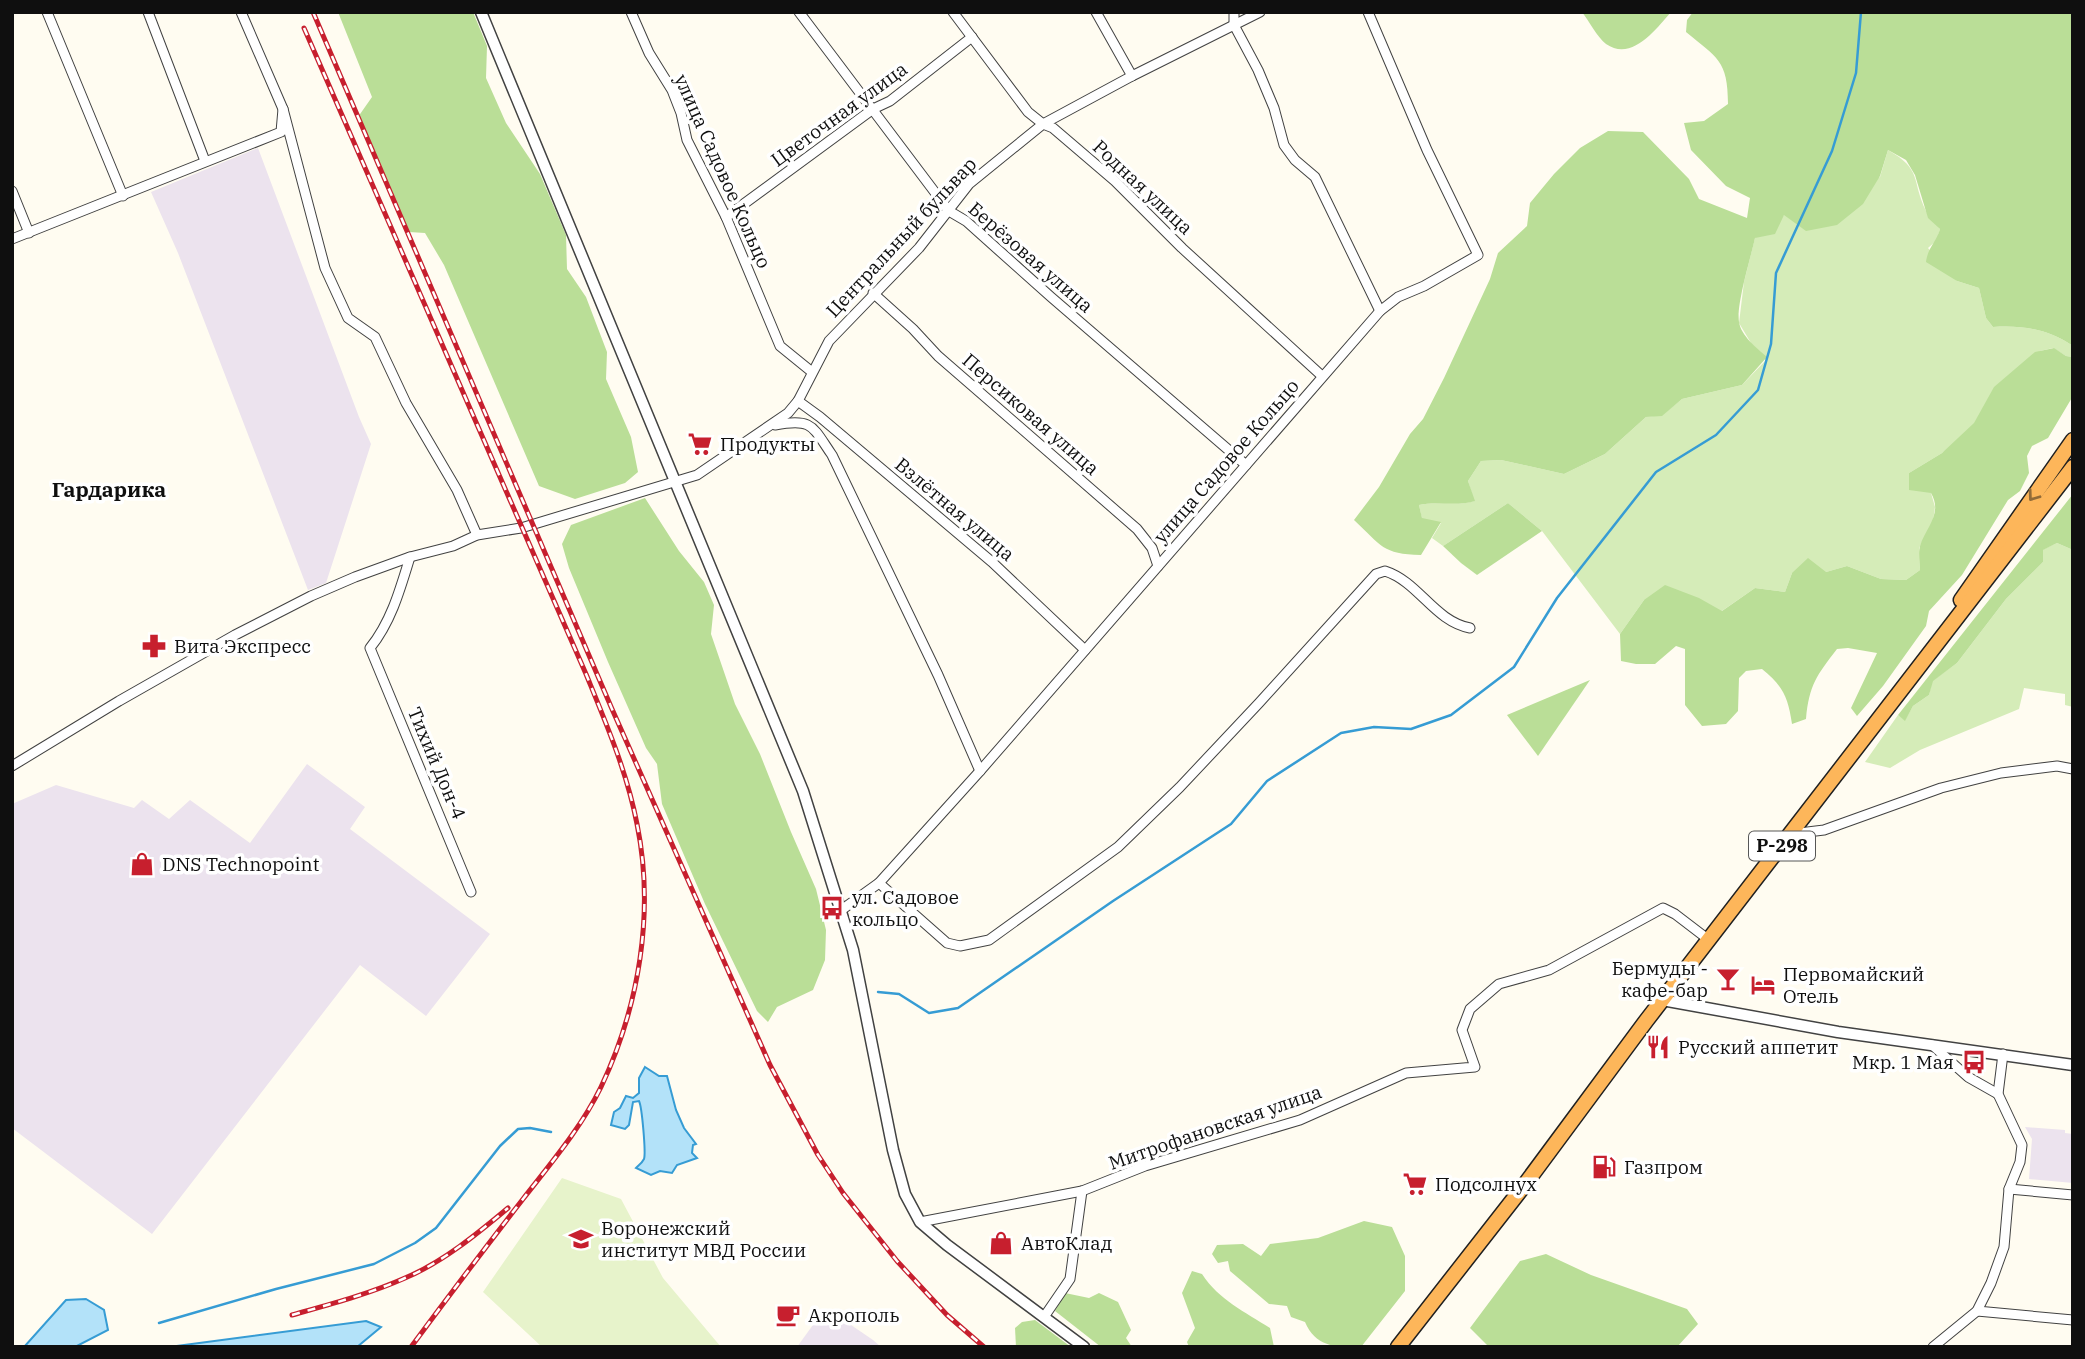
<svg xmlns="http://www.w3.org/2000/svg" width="2085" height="1359" font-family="'IBM Plex Serif',serif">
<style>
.industrial{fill:#ece3ee}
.green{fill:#d5ecb8}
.forest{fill:#bade97}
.pitch{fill:#e7f3cb}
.water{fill:#b3e2f9;stroke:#369cd4;stroke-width:2}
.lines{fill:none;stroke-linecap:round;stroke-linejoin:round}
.stream{stroke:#369cd4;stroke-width:2.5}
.minor-casing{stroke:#424242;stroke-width:11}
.tertiary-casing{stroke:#424242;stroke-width:13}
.trunk-casing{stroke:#202020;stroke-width:17}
.minor{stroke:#fff;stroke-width:9}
.tertiary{stroke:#fff;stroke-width:10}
.trunk{stroke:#fdb65a;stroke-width:14}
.rail-casing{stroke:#c71f2e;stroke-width:5}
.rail{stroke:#fff;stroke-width:2.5;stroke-dasharray:8;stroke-linecap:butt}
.oneway{stroke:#926b38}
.labels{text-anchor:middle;stroke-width:7;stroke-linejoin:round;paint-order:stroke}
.shield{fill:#fff;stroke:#575757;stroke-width:2}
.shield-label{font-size:18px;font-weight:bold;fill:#0f0f0f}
.street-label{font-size:19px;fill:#0f0f0f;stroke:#fff}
.poi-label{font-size:19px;fill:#0f0f0f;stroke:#fff;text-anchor:start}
.neighbourhood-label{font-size:21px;font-weight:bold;fill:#0f0f0f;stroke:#fff}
</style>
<rect width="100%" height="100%" fill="#fffcf1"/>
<g class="industrial">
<path d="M258 148 359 417 371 444 326 583 308 590 178 253 151 192Z"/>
<path d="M307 764 365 807 350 829 490 934 426 1016 360 965 152 1234 12 1128V804L56 785 134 808 142 800 169 819 190 800 250 843Z"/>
<path d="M2025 1127 2065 1130V1133L2073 1134V1183L2029 1179 2032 1139Z"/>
<path d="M832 1312 873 1340 881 1347H797L818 1318Z"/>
</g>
<g class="green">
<path d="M1888 150C1923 170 1911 180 1926 211 1929 217 1936 223 1940 229L1937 240 1928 248 1957 281 1979 288 1986 318 1993 327C2022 325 2048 329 2073 346V357L2066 356 2053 348 2040 351 1975 428 1942 453 1909 473 1931 493 1935 507 1933 521 1919 548 1920 570 1906 580 1881 579 1847 566 1826 572 1792 573 1785 592 1755 588 1716 615 1644 600 1620 634 1542 531 1508 503 1443 546 1432 538 1441 523 1422 519 1419 505C1438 501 1456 507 1474 501L1468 481 1481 461 1501 460 1564 474 1605 454 1646 417 1662 415 1682 399 1742 385 1766 360 1751 343 1739 323 1744 282 1755 238 1784 215 1880 177Z"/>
<path d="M2057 543 2073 550V707L2065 705V694L2024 688 2019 709 1920 750 1890 768 1865 762 1898 715 1905 720 1913 706 1929 695 1932 681 1957 663 2006 599 2043 562 2042 550Z"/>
</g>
<g class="forest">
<path d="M338 12H473L487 46 486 78 506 123 540 174 566 235 567 269 586 297 607 352 606 379 631 437 638 472 625 483 575 499 539 486 444 265 425 233 409 232 358 117 372 97Z"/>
<path d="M1582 12H1671C1656 29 1632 62 1606 44 1597 37 1589 21 1582 12Z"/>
<path d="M1693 12H2073V346C2048 329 2022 325 1993 327L1986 318 1979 288 1957 281 1926 262C1928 247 1936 243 1940 229L1928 218 1915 175 1906 160 1888 150 1880 176 1863 204 1837 225 1806 231 1784 215 1775 234 1755 238C1751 257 1736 305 1739 322 1741 336 1757 348 1767 357L1742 385 1682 399 1662 416 1646 417 1605 454 1564 474 1501 460 1481 461 1468 481 1475 501C1456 507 1438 501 1419 505L1422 518 1441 522 1421 555C1382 554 1382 546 1354 520L1379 487 1410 434 1423 419 1444 378 1490 279 1498 253 1527 226 1530 203 1554 174 1580 148 1608 131 1643 132 1689 179 1699 199 1747 218 1750 198 1726 186 1691 150 1684 123 1704 121 1728 104C1728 60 1717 58 1686 32L1687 20Z"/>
<path d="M2054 348 2066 356 2073 357V396L2048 438 2032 446 2027 456 2029 473 2020 491 2008 500 1962 575 1929 611 1926 626 1883 686 1857 716 1851 708 1877 653 1848 648 1837 649C1817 675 1809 685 1806 719L1792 724C1788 697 1783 686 1762 669L1746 671 1739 678 1738 711 1726 724 1702 726 1685 705V649L1676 646 1655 664H1636L1621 661 1620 634 1644 600 1665 585 1699 598 1722 611 1755 588 1785 592 1792 573 1808 558 1826 572 1847 566 1881 579 1906 580 1920 570C1920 563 1918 553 1920 546 1926 527 1943 514 1931 493L1909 490V473L1942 453 1974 423 1994 387 2035 352Z"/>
<path d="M2073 494V550L2057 543 2043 550V562L2006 599 1957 663 1933 681 1929 695 1913 706 1905 721 1898 715Z"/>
<path d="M645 498 679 551 704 582 714 605 711 634 735 704 760 754 791 832 816 889 826 930 825 960 813 990 777 1007 768 1022 757 1011 705 904 662 804 657 764 646 748 608 662 569 568 562 544 571 525Z"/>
<path d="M1508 503 1542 531 1477 575 1461 563 1443 546Z"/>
<path d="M1590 680 1538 756 1507 715Z"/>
<path d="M1364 1221 1392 1227 1405 1256V1291L1361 1347C1337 1347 1316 1348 1305 1322L1291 1317 1287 1306 1269 1304 1230 1271 1228 1261 1218 1263 1212 1254 1217 1245 1243 1244 1261 1256 1270 1244 1318 1238Z"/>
<path d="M1546 1254 1591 1275 1687 1309 1698 1324 1677 1347H1489L1470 1328 1520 1261Z"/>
<path d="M1192 1271 1202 1274C1219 1300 1245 1312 1270 1328L1274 1347H1189L1187 1342 1195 1328 1182 1293Z"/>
<path d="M1065 1293 1089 1298 1099 1293 1118 1302 1131 1330 1126 1338 1132 1347H1101L1055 1311Z"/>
<path d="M1035 1320 1071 1347H1016L1015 1328 1022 1322Z"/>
</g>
<path class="pitch" d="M562 1178 621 1199 663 1278 721 1347H542L483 1292Z"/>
<g class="water">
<path d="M645 1067 659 1076H667L676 1110 684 1128 696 1144 693 1145 692 1153 697 1158 677 1165 672 1173 660 1171 651 1175 636 1168C639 1165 642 1163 644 1159 646 1153 642 1107 639 1101L633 1102 629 1125 625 1129 611 1125 614 1112 620 1108 626 1096 633 1098 639 1093V1078Z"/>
<path d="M86 1299 104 1310 108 1330 75 1347H24L66 1300Z"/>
<path d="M366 1321 381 1327 357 1347H169Z"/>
</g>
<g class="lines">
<g class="stream">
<path d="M878 992 899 994 929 1013 958 1008 1113 901 1231 824 1267 781 1341 733 1374 727 1411 729 1451 715 1514 667 1557 598 1656 472 1716 435 1758 390 1771 344 1776 273 1832 151 1856 73 1861 12"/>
<path d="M159 1323 276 1289 374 1264 415 1243 436 1228 500 1146 518 1129 530 1128 551 1132"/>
</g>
<g class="minor-casing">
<g id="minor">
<path d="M47 12 123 196"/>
<path d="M148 12 205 161"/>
<path d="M631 12 649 53 672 90 681 113 687 140 726 217 780 346 812 372"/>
<path d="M799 12 949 211 966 221 1051 297 1246 465"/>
<path d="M953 12 1028 112 1043 124 1053 128 1115 181 1182 248 1322 376"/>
<path d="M1096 12 1132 76"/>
<path d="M1234 12V25L1258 70 1274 108 1284 145 1295 160 1315 177 1380 311"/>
<path d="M283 109 325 268 348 318 375 337 406 403 457 490 477 535"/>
<path d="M12 191 29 233"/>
<path d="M726 217 873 109 890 101 972 37"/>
<path d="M12 239 281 132 283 109 241 12"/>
<path d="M873 293 913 329 938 356 1137 529 1152 548 1158 566"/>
<path d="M798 401 820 417 992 562 1085 650"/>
<path d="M775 425C813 418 812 426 832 455L938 675 980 771"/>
<path d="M410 557C400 590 391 622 370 648L471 892"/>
<path d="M12 766 119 701 235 635 311 596 355 577 410 557 453 546 477 535 521 528 697 475 788 413 798 401 829 341 919 248 969 184 1043 124 1132 76 1260 12"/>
<path d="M1791 834 1824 830 1941 788 2001 773 2057 766 2073 769"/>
<path d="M879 883 947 943 960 946 989 940 1118 847 1180 787 1259 703 1376 574 1385 571C1419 582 1434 621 1470 628"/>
<path d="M840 911 879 883 980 771 1380 311 1398 297 1424 286 1478 255 1427 150 1368 12"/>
<path d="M1932 1045 1968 1077 1998 1094"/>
<path d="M2009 1189 2073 1195"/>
<path d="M920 1222 1082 1191 1145 1166 1300 1120 1406 1073 1475 1067 1462 1030 1470 1009 1499 984 1549 970 1663 908 1675 914 1709 940"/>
<path d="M1977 1311 2073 1320"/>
<path d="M1044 1317 1070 1279 1082 1191"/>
<path d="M1933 1347 1977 1311 1991 1283 2004 1247 2009 1189 2020 1162 2022 1145 1998 1094 2003 1054"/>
</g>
</g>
<g class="tertiary-casing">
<g id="tertiary">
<path d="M481 12 803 791 853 950 893 1150 905 1194 920 1222 947 1245 1084 1347"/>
<path d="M1662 1000 1838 1032 2073 1065"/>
</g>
</g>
<g class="trunk-casing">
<g id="trunk">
<path d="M1961 600 2073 440"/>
<path d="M1398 1347 1523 1187 1646 1021 2073 467"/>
</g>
</g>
<use href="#minor" class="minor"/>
<use href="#tertiary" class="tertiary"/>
<use href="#trunk" class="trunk"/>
<g class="rail-casing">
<g id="rail">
<path d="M313 12 612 709 770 1065 818 1155 843 1193 897 1261 947 1315 984 1347"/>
<path d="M304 28 586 674C606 723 627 772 637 824 655 912 639 1007 601 1087 581 1128 551 1163 523 1199 485 1248 448 1297 411 1347"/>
<path d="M292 1315C331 1304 369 1294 405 1278 443 1262 477 1234 508 1208"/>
</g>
</g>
<use href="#rail" class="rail"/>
</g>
<defs><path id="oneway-chevron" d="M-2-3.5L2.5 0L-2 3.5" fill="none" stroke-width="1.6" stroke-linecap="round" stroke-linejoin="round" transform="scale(1.75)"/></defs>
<use class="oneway" href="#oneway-chevron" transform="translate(2033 496) rotate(126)"/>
<defs>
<g id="supermarket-bare" transform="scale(1.89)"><path d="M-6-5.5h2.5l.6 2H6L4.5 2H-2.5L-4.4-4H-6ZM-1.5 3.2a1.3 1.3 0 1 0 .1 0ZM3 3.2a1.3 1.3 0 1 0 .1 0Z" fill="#c71f2e" stroke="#fff" stroke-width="2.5" paint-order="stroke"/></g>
<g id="pharmacy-bare" transform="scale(1.89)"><path d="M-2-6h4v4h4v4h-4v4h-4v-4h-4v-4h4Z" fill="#c71f2e" stroke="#fff" stroke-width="2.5" paint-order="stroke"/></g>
<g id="shop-bare" transform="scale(1.89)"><path d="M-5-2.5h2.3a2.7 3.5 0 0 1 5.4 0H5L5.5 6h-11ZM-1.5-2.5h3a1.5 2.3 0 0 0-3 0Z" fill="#c71f2e" stroke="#fff" stroke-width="2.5" paint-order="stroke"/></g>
<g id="bus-bare" transform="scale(1.89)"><path d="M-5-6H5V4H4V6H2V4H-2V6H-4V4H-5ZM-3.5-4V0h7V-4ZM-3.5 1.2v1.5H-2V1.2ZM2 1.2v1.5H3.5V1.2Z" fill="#c71f2e" stroke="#fff" stroke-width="2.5" paint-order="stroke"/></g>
<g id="bar-bare" transform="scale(1.89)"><path d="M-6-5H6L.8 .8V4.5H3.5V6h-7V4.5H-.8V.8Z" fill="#c71f2e" stroke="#fff" stroke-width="2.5" paint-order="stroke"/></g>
<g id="hotel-bare" transform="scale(1.89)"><path d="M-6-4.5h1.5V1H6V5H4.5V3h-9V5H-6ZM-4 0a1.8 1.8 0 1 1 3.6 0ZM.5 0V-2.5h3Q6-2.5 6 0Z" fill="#c71f2e" stroke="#fff" stroke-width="2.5" paint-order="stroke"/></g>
<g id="restaurant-bare" transform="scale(1.89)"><path d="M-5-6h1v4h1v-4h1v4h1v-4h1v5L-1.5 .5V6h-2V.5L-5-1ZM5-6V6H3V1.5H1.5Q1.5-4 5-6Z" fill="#c71f2e" stroke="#fff" stroke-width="2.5" paint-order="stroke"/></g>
<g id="fuel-bare" transform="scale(1.89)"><path d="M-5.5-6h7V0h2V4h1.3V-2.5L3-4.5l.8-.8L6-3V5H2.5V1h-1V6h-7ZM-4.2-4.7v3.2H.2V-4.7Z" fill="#c71f2e" stroke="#fff" stroke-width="2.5" paint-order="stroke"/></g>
<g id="university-bare" transform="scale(1.89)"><path d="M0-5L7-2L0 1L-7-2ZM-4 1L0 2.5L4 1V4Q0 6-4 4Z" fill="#c71f2e" stroke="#fff" stroke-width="2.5" paint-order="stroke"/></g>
<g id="cafe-bare" transform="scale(1.89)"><path d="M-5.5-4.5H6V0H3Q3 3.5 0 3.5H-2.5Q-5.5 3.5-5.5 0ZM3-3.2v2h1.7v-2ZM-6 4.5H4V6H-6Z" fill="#c71f2e" stroke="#fff" stroke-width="2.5" paint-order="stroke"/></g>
</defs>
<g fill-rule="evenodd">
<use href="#supermarket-bare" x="700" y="444"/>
<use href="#pharmacy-bare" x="154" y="646"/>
<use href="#shop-bare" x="142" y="864"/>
<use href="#bus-bare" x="832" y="908"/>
<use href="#bar-bare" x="1728" y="979"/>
<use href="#hotel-bare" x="1763" y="985"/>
<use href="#restaurant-bare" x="1658" y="1047"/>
<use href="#bus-bare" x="1974" y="1062"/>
<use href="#fuel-bare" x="1604" y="1167"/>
<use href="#supermarket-bare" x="1415" y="1184"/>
<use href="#university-bare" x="581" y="1239"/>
<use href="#shop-bare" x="1001" y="1243"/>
<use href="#cafe-bare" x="788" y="1315"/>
</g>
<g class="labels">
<rect class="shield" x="1749" y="831.5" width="66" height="29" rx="5"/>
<g class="shield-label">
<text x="1782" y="852">Р-298</text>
</g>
<g class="street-label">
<text transform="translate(839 114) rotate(-36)" y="7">Цветочная улица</text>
<text transform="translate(723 171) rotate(66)" y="7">улица Садовое Кольцо</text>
<text transform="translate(1143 187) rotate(43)" y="7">Родная улица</text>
<text transform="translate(901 237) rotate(-47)" y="7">Центральный бульвар</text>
<text transform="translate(1031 257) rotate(41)" y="7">Берёзовая улица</text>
<text transform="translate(1031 414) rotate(41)" y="7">Персиковая улица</text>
<text transform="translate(1226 461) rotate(-49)" y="7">улица Садовое Кольцо</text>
<text transform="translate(955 509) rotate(40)" y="7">Взлётная улица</text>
<text transform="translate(437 763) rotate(67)" y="7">Тихий Дон-4</text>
<text transform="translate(1215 1127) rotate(-19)" y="7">Митрофановская улица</text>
</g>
<g class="poi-label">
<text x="720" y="451">Продукты</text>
<text x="174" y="653">Вита Экспресс</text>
<text x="162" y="871">DNS Technopoint</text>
<text x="852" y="904">ул. Садовое<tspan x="852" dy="22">кольцо</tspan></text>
<text x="1708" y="975" text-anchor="end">Бермуды -<tspan x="1708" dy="22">кафе-бар</tspan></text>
<text x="1783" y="981">Первомайский<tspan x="1783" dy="22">Отель</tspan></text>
<text x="1678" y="1054">Русский аппетит</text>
<text x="1954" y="1069" text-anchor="end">Мкр. 1 Мая</text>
<text x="1624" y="1174">Газпром</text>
<text x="1435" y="1191">Подсолнух</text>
<text x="601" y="1235">Воронежский<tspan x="601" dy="22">институт МВД России</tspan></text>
<text x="1021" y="1250">АвтоКлад</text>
<text x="808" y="1322">Акрополь</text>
</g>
<g class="neighbourhood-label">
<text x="109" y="497">Гардарика</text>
</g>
</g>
<rect width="2085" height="1359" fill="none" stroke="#0f0f0f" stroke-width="28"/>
</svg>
